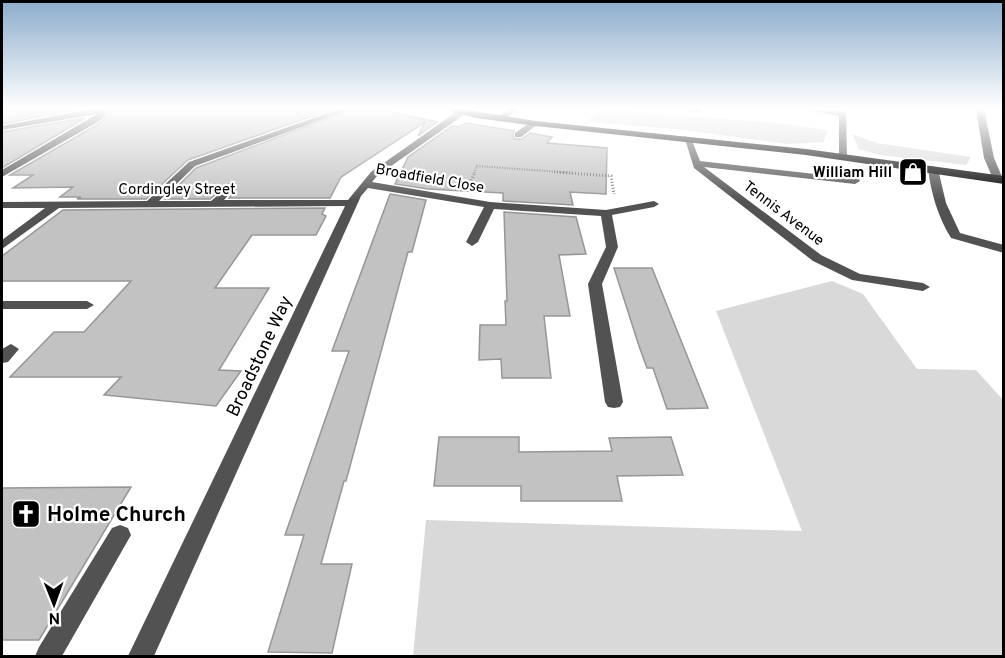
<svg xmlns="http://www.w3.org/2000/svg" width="1005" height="658" font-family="Overpass,sans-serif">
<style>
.green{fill:#d9d9d9}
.building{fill:#c2c2c2;stroke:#969696;stroke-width:1.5}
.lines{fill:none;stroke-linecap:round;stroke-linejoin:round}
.path-far1{stroke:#747474;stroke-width:2;stroke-dasharray:1 1.5;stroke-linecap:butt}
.path{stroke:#747474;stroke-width:3;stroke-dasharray:1 2;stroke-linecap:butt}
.minor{fill:#525252;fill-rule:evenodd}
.highway{fill:#000;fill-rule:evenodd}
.labels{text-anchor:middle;stroke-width:4.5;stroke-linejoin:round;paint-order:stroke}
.far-poi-label{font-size:15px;font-weight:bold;fill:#000;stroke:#fff;text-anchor:end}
.far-street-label{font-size:15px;fill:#000;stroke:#fff}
.street-label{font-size:18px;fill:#000;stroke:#fff}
.near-poi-label{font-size:21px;font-weight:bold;fill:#000;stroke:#fff;text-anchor:start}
</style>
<rect width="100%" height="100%" fill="#fff"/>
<g class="green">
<path d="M600 109 786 124 827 130 824 142 788 144 675 129 587 122Z"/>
<path d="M852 134 877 143 971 157 966 165 880 155 859 149Z"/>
<path d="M832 281 863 294 917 369 976 370 1003 400V656H413L426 520 802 531 716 311Z"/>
</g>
<g class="building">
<path d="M2 109H78L2 124Z"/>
<path d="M111 109H332L188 160 146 199H77L81 197H60L73 187 13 188 33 175H10L102 122Z"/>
<path d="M353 109H377L437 122 418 136 425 122 341 177 330 198H229L237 188 230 183 210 199H165L196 168Z"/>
<path d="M85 118 2 168V132Z"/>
<path d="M466 123 514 131 513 137 515 139H522L530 133 552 137 547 143 607 148 606 194 570 192 573 205 503 201V193L428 189 395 184 408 157 452 126 458 127Z"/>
<path d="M390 194 426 200 412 252H408L346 481H344L321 564H352L332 653 268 652 304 535H285L349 351H332Z"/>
<path d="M325 208 322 214 326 216 316 235H252L215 288H269L219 370 241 371 216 406 104 395 121 377H10L54 332H84L131 281H2V256L63 210Z"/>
<path d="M504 212 576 217 586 254 559 255 570 316H544L551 378H502L501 359 479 360 480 325H506L505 301H507Z"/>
<path d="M614 268H652L708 408 667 409 653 368H647L639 346Z"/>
<path d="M439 437H519V452L612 451 609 438 671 437 683 475 617 476 622 501H521V486H434Z"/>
<path d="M131 487 39 640H2V488Z"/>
</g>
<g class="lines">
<path class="path-far1" d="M474 173 477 166 574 173"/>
<g class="path">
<path d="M554 172 611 176 614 194"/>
<path d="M469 186 475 172"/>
</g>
<g class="minor">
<path d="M91 109H109L104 112 106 114 101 120 2 177V170L97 114 2 130V126Z"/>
<path d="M339 109H351L195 166 159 201H211L230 185 235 188 224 200H348L371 172 459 110H465V114L377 176 372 182 490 202 606 210 654 201 659 204 654 207 612 215 618 247 602 284 623 402 620 407 614 408 608 407 605 402 588 284 606 247 601 216 494 209 478 242 472 246 466 242 484 207 368 188 361 196 154 656H128L345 206 59 208 2 249V240L45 208H2V202L147 201 189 162Z"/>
<path d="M509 109H518L503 121H497V117Z"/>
<path d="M684 109H701L702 110 698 112Z"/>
<path d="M803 109 846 112 847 159 839 157V116Z"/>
<path d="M976 109H984L994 158 1003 179 1002 181H994L984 158Z"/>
<path d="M531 122 538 124 521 137H515V133Z"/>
<path d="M684 136 691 138 700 161 859 179 860 181 855 184 704 167 821 255 860 274 923 283 930 287 923 291 852 280 813 261 694 168Z"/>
<path d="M933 166 938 169 946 203 960 233 1004 245V253L951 238C938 217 931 193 928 169Z"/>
<path d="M2 301H87L94 305 87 309H2Z"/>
<path d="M11 344 19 349 8 362 2 363V349Z"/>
<path d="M120 525 128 528 131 535 62 656H35L39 647 112 528Z"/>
</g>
<path class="highway" d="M442 109H462L536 121 806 149 1004 176V184L806 155 536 126 476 118Z"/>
</g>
<linearGradient id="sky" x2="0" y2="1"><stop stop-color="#8baccb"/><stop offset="0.54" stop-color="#fff"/><stop offset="1" stop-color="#fff" stop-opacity="0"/></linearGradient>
<rect width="1005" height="201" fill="url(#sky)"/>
<defs>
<g id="shop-square" transform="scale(1.5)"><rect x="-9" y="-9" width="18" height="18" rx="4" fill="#000" stroke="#fff"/><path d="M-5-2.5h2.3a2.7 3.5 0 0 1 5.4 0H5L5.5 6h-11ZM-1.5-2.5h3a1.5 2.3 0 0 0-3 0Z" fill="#fff"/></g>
<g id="church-square" transform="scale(1.5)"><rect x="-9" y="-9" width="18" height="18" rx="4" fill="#000" stroke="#fff"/><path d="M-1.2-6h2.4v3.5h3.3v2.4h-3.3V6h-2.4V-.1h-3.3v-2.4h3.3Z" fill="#fff"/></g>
</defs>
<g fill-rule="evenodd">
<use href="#shop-square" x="913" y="172"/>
<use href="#church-square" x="26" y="514"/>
</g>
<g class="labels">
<g class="far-poi-label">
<text x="892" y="177">William Hill</text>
</g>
<g class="far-street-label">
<text transform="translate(430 178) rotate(10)" y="5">Broadfield Close</text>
<text x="177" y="194">Cordingley Street</text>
<text transform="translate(784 213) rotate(37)" y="5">Tennis Avenue</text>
</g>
<g class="street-label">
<text transform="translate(259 356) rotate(-65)" y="6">Broadstone Way</text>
</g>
<g class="near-poi-label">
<text x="47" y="521">Holme Church</text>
</g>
</g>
<rect width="1005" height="658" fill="none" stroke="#000000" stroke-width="6"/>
<g transform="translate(54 604) rotate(179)" stroke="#ffffff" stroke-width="4.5" paint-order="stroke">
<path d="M0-4.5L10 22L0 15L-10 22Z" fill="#000000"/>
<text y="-9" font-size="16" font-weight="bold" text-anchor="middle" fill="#000000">N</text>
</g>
</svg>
